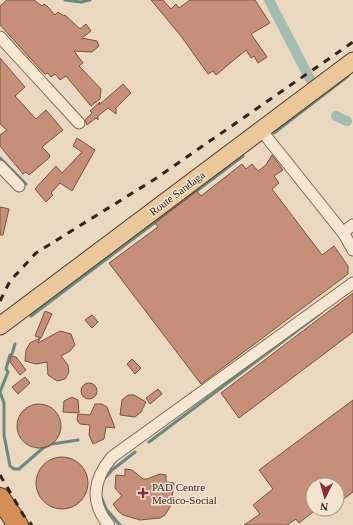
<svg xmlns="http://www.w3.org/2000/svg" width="353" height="525" font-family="'Times New Roman',serif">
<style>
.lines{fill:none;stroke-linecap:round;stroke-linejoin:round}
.stream{stroke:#6b897e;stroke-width:3}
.canal{stroke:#a3bcb2;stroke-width:10}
.building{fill:#c58f79;stroke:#7e5241}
.street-casing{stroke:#816a5a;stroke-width:13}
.primary-casing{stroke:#4f392e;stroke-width:19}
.highway-casing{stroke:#4f392e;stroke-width:22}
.street{stroke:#f5e7d2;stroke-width:11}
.primary{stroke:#ebc89a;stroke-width:17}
.highway{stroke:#d48e56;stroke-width:20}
.rail{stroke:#32241d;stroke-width:3;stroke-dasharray:7 7;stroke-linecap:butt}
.poi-dot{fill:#8b2e3a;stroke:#f2e4cf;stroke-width:1.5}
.labels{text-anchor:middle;stroke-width:3;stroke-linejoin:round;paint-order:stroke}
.street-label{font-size:11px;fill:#32241d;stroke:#f2e4cf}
.poi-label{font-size:11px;fill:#32241d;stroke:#f2e4cf;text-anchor:start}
</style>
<rect width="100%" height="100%" fill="#ead8c0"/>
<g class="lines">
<g class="stream">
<path d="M65 0 81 2 90 0"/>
<path d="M274 133 348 76"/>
<path d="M0 158 26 184"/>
<path d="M31 316 243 156"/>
<path d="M15 344 12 354 10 355 6 369 8 372 0 392 4 403V435L10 466 14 469H19L43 448 52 444 78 440"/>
<path d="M149 442 322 312"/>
<path d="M105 478 112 470 135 452"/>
<path d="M102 499 106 509 120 525"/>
</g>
<g class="canal">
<path d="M269 0 310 79"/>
<path d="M336 116 347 121"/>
</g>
</g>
<g class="building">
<path d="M7 0H34L42 6 44 4 47 6 55 15 58 12 64 16 65 15 80 29 86 24 91 31 82 38 97 41 99 46 92 52 74 51 83 63 79 66 101 89 100 99 91 106 66 76 60 80 55 74 51 77 48 73 45 74 40 69 0 25V6Z"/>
<path d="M151 0H163L171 9 176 4 179 8 190 0H255L270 23 251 34 267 57 258 63 254 56 251 58 246 50 216 75 213 71 208 74 181 36Z"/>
<path d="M0 58 25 87 15 96 36 119 46 110 63 130 42 147 50 155 49 158 29 175 26 172 23 174 0 146V135L7 130 0 124Z"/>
<path d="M123 84 131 93 116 108V114L108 108 98 116V120L96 118 87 125 85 120 92 113 90 111 100 102 99 105Z"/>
<path d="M77 138 95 150 72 191 60 183 51 193 53 195 46 202 35 189 56 166 62 173 82 152 73 146Z"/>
<path d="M272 155 283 170 274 176 279 183 272 189 322 255 334 246 348 266V274L201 384 109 263 158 227 155 223 197 191 201 196 242 164 246 169 252 164 258 171 266 165Z"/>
<path d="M0 207 9 209 3 235H0Z"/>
<path d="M353 293V332L239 418 221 393Z"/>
<path d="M45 311 52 314 41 338 35 336Z"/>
<path d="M92 315 98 322 92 328 85 320Z"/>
<path d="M60 331 71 334 75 345 70 351 61 356 68 365 69 372 65 379 57 381 48 375 47 362 36 364 25 361 26 350 30 343 40 338 38 343Z"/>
<path d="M11 356 16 357 26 370 20 375 10 362Z"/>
<path d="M132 359 141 368 135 374 127 364Z"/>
<path d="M25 377 30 383 18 394 12 387Z"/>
<circle cx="89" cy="391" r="8"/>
<path d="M158 389 162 394 150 404 146 398Z"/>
<path d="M128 395H134L146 402 141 412 135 417 120 415 122 400Z"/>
<path d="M72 397 78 400 79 413 63 412 64 401Z"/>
<path d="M353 400V492L342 500 337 493V485H313V512L299 523 296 519 287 525H244L260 514 253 505 273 489 259 470Z"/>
<circle cx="39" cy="426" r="22"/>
<path d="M95 404H102L107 407 115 428 106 427 104 439 93 444 89 435 90 425 80 424 77 420 78 414 90 415Z"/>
<circle cx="62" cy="483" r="26"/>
<path d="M125 469 132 470 143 479H147L160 474 166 475V482L174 483 171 505 165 515 160 518 140 520 123 515 118 511 113 504 122 496 115 488 116 475 125 476Z"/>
</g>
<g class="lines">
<g class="street-casing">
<g id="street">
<path d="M0 37 79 123"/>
<path d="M261 130 344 234 353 250"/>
<path d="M0 166 19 186"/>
<path d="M344 234 346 230 353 225"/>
<path d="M109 525C89 502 94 478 112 457L353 283"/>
</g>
</g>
<g class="primary-casing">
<path id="primary" d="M0 326 353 61"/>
</g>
<g class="highway-casing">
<path id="highway" d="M0 498 18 525"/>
</g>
<use href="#street" class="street"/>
<use href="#primary" class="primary"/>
<use href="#highway" class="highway"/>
<g class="rail">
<path d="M0 301 10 281 36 253 155 179 353 42"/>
<path d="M0 475 24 516 32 525"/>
</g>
</g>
<path class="poi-dot" d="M141 487h4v4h4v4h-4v4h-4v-4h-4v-4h4z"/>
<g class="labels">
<g class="street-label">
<text transform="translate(177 193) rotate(-37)" y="4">Route Sandaga</text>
</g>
<g class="poi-label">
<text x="152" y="491">PAD Centre<tspan x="152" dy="13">Medico-Social</tspan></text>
</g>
</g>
<g transform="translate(325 497) rotate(185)"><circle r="19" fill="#f2e4cf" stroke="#a59788"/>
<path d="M0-3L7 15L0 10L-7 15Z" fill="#8b2e3a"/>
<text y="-6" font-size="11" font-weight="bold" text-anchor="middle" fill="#32241d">N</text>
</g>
</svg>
